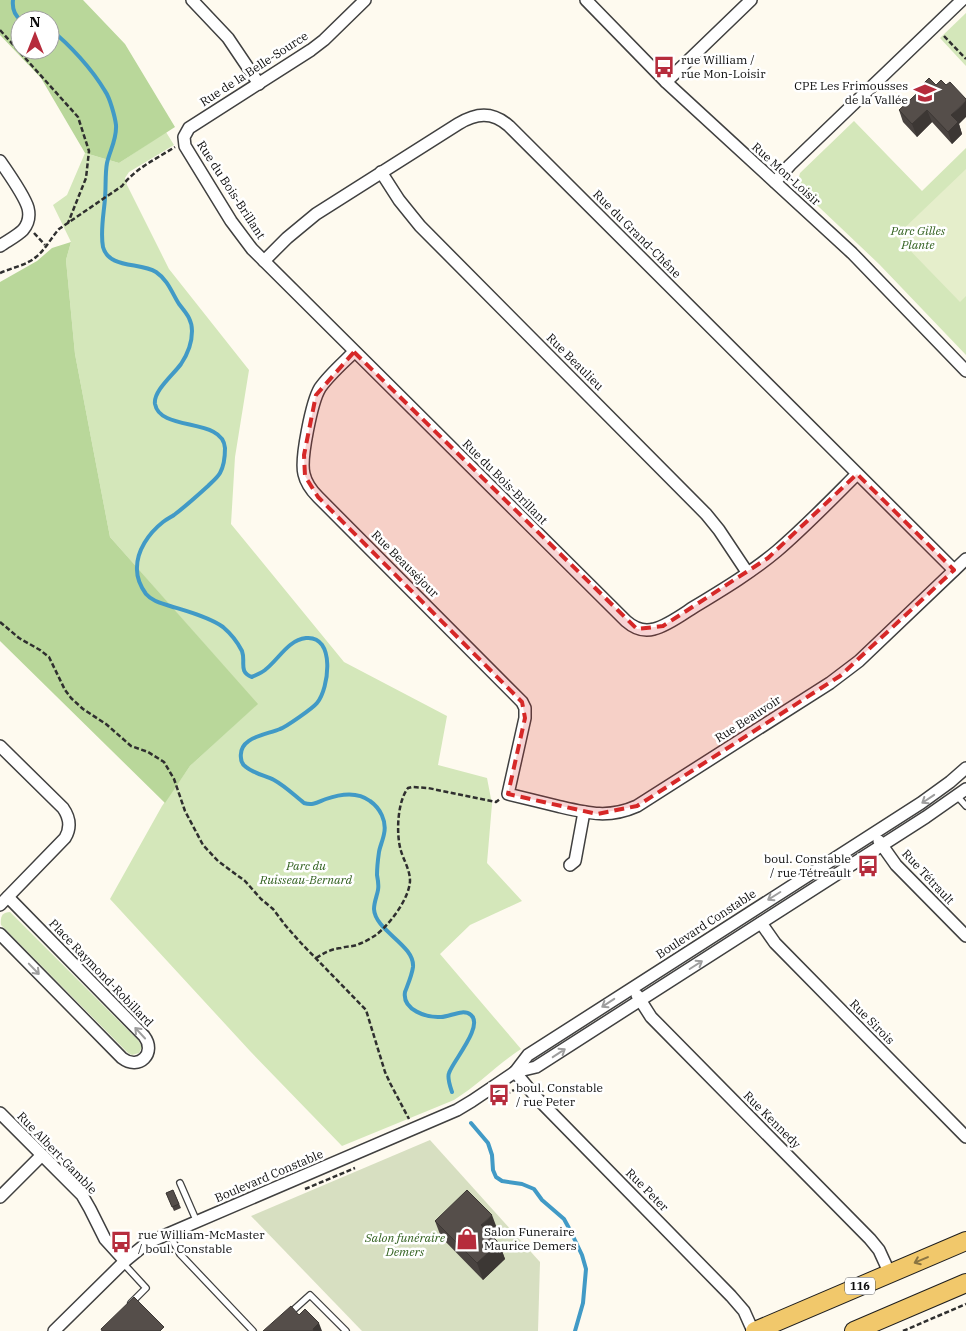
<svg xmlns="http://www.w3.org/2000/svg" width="966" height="1331" font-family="'IBM Plex Serif',serif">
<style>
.green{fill:#d4e7ba}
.forest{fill:#b9d79a;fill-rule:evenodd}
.cemetery{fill:#d7dfc1}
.pitch{fill:#e5eecb}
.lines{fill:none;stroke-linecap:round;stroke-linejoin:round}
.stream{stroke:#419ac6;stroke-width:4}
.service-casing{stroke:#404040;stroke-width:8}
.minor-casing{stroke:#404040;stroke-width:14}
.primary-casing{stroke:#1e1e1e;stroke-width:20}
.path{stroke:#2f2f2f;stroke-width:2.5;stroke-dasharray:5 2.5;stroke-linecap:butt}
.service{stroke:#fff;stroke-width:5.5}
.minor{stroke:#fff;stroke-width:11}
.primary{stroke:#f1c86b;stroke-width:18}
.wall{fill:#494340}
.shaded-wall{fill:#3c3734}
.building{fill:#554e4a;stroke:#3c3734}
.oneway{stroke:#9e9e9e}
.oneway2{stroke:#8a7441}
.marked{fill:#d62828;fill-opacity:0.2;stroke:#d62828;stroke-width:4;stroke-dasharray:10 6;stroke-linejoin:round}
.labels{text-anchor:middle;stroke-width:5;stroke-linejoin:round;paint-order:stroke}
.shield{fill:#fff;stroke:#565656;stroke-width:1}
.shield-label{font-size:11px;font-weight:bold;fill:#0d0d0d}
.poi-label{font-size:12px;fill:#0d0d0d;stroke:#fff;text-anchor:start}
.street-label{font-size:12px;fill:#0d0d0d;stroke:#fff}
.park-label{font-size:12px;font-style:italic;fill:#336221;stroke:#fff}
</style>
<rect width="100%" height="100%" fill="#fefaef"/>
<g class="green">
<path d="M966 13V66L940 38Z"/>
<path d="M854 121 922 191 966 148V355L879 264 800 189 798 181 800 173Z"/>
<path d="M166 132 174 145 129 172 125 178 127 185 169 269 249 370 235 457 231 524 344 662 447 716 438 765 487 778 492 804 487 863 522 901 470 925 440 954 521 1049C498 1064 478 1085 454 1100L342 1146 250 1051 110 899 162 806 190 766 257 704 110 537 75 354 66 260 71 242 53 205 67 195 85 153 119 163Z"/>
<path d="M10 912 138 1040 142 1047 139 1053 132 1055 128 1053 1 925C0 917 2 912 10 912Z"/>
</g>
<g class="forest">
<path d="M0 0H83L125 44 175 127 119 163 85 153 41 78 0 35ZM20 20H50V50H20Z"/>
<path d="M71 242 66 260 75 354 110 537 258 704 190 766 165 803 0 641V282L37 261 52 248Z"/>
</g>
<path class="cemetery" d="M430 1140 540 1262 538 1331H362L251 1216Z"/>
<path class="pitch" d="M966 169V296L960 302 896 236Z"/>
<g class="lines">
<g class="stream">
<path d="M13 0C12 9 14 15 21 20"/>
<path d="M50 29C70 45 92 69 105 91 110 98 115 117 116 125 117 139 110 150 107 163 105 173 106 188 105 198 104 213 100 231 103 247 109 269 140 262 156 272 168 280 172 293 179 304 186 313 192 319 192 331 192 342 187 355 181 364 174 374 153 391 155 404 160 432 223 417 225 448 225 456 224 466 220 473 217 478 212 482 208 486 197 496 186 506 174 515 171 517 167 519 163 522 149 533 136 551 137 570 137 579 141 587 146 594 152 601 161 603 170 606 186 611 209 617 223 627 230 633 238 643 242 651 246 662 238 672 252 677 256 675 261 673 265 670 279 659 288 640 306 638 336 635 329 689 317 703 313 708 286 727 280 729 266 735 238 737 241 758 241 762 243 765 246 767 253 773 266 776 274 780 285 786 294 795 304 803 313 806 318 802 326 799 340 794 357 791 370 801 380 808 387 821 384 834 383 840 380 846 379 852 378 859 377 868 377 875 378 880 379 885 378 890 377 896 374 902 374 909 375 931 415 945 413 967 412 975 408 984 405 992 402 1010 427 1018 441 1017 450 1017 463 1008 471 1015 484 1026 453 1061 449 1073 447 1078 450 1086 452 1092"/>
<path d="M471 1123 488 1143 492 1155 493 1170 496 1177 502 1181 522 1184 534 1189 542 1200 564 1219 570 1230 582 1255 586 1269 583 1303 575 1331"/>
</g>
<g class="service-casing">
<g id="service">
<path d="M957 796 966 806"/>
<path d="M180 1183 197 1222"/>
<path d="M169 1234 180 1254 253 1331"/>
<path d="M123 1263 146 1288 131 1303"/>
<path d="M289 1314 310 1295 346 1331"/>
</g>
</g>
<g class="minor-casing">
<g id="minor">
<path d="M192 0 228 38 259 84"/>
<path d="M365 0 324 40 311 50 189 128 184 137 185 146 231 221 252 249 626 621C634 628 644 632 654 629 667 626 683 614 694 607 722 590 752 572 777 551 805 527 831 500 857 474"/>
<path d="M586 0 666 82 852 253 966 371"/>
<path d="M666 82 751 0"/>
<path d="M0 161C7 171 25 197 28 208 30 216 28 224 23 230 17 236 7 241 0 246"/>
<path d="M381 172 399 200 420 226 706 514 719 530 747 572"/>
<path d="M775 182 790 165 962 0"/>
<path d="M264 261 287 238 316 214 458 124C476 113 492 111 509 126L954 570"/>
<path d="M354 352C343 363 329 375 320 388 312 401 300 459 304 474 306 483 311 490 318 497L522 702 525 708V718L508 794C524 798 541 802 557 806 587 813 608 819 637 806L830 683 859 661 966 559"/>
<path d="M0 746 63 808C70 818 71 828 65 838L0 905"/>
<path d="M879 841 896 865 966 936"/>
<path d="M570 865 575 861 584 812"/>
<path d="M761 923 775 943 966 1137"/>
<path d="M0 934 122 1058C139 1071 157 1053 144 1036L8 897"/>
<path d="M637 995 651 1017 870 1239 879 1250 890 1274"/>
<path d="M515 1072 536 1067 926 817 966 789"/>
<path d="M515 1072 535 1096 731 1296 744 1311 753 1331"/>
<path d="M0 1113 82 1195 90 1209 105 1239 125 1261"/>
<path d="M0 1197 42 1155"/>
<path d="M54 1331 125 1261 147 1243 457 1110 472 1101 515 1072 528 1055 921 803 950 782 966 768"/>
</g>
</g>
<g class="primary-casing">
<g id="primary">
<path d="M755 1331 966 1241"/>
<path d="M854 1331 966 1283"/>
</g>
</g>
<g class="path">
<path d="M0 30 78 117 89 151 86 178 68 223"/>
<path d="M944 36 966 59"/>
<path d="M34 233 45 245"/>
<path d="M0 273C11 268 27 265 36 257 45 250 51 238 59 229L122 186C136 168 156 159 175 147"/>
<path d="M0 622 19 638 40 650 49 657 65 690 71 698 83 709 106 724 131 746 148 752 164 762 174 779 185 811 203 845 218 861 245 881 261 899 273 909 285 925 301 943 366 1010 385 1072 390 1083 409 1119"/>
<path d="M316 958C324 953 331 949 341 948 347 946 353 947 359 944 365 942 371 938 376 935 390 924 409 899 410 881 410 870 404 861 401 851 396 835 397 802 408 788L412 787 428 788 496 802 500 799"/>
<path d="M499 1098 514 1090"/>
<path d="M305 1189 355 1168"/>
<path d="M903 1331 966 1304"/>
</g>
<use href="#service" class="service"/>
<use href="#minor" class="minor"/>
<use href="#primary" class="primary"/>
</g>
<g class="wall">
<path d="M922 85 959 124 962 134 952 144 932 122 917 137 903 122 899 110 923 88Z"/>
<path d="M173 1190 181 1208 174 1211 166 1193Z"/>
<path d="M435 1221 498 1231 492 1236 499 1243 505 1259 483 1280 441 1237Z"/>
</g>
<g class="shaded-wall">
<path d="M966 101V117L959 124 962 134 952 144 948 132 951 115Z"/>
<path d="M927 110 932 122 917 137 912 124Z"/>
<path d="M492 1215 498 1231 487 1241 481 1225Z"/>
<path d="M499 1243 505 1259 483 1280 477 1263Z"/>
<path d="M319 1323 322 1331H313V1329Z"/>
</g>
<g class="building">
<path d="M929 78 936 85 941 80 946 85 950 82 966 99V101L951 115 958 122 948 132 927 110 912 124 899 110 924 87 922 85Z"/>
<path d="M173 1190 179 1204 172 1207 166 1193Z"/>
<path d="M467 1190 492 1215 481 1225 499 1243 477 1263 435 1221Z"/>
<path d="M134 1297 164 1327 160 1331H102L101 1329Z"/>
<path d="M291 1306 299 1315 305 1309 319 1323 313 1329 314 1331H263Z"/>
</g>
<defs><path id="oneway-shaft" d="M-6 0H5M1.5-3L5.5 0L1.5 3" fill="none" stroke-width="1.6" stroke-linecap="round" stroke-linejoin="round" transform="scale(1.25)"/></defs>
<g class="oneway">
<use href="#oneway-shaft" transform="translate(928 799) rotate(146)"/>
<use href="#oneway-shaft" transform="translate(774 896) rotate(148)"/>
<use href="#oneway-shaft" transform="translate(696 965) rotate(-32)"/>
<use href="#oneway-shaft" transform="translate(34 969) rotate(46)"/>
<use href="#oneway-shaft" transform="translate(608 1003) rotate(147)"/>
<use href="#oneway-shaft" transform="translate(140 1033) rotate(-133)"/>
<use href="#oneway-shaft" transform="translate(559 1053) rotate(-33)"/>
</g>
<use class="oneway2" href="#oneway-shaft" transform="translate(921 1260) rotate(157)"/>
<path class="marked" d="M354 352 637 629 663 626 768 558 857 474 954 570 840 676 637 806 597 814 508 794 525 718 522 702 318 497 305 476 304 455 316 395Z"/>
<defs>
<g id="bus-bare" transform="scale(1.725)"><path d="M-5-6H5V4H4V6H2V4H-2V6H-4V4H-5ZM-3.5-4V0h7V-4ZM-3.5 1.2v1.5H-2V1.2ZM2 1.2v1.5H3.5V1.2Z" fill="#b62c3c" stroke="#fff" stroke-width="2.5" paint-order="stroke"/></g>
<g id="school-bare" transform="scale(1.725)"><path d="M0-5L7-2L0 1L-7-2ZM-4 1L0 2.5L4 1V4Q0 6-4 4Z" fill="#b62c3c" stroke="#fff" stroke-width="2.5" paint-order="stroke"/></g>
<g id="shop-bare" transform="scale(1.725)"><path d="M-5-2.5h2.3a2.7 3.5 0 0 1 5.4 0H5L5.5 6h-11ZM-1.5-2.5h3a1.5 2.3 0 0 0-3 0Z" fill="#b62c3c" stroke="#fff" stroke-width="2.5" paint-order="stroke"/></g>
</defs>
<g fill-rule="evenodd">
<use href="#bus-bare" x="664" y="67"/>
<use href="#school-bare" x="925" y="93"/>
<use href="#bus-bare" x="868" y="866"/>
<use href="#bus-bare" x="499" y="1095"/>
<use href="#shop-bare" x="467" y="1239"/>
<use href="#bus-bare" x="121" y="1242"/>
</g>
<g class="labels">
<rect class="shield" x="845" y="1277.5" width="30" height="17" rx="4"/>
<g class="shield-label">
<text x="860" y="1290">116</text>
</g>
<g class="poi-label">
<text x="681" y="64">rue William /<tspan x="681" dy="14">rue Mon-Loisir</tspan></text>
<text x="908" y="90" text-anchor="end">CPE Les Frimousses<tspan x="908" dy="14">de la Vallée</tspan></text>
<text x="851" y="863" text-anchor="end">boul. Constable<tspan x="851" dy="14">/ rue Tétreault</tspan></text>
<text x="516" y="1092">boul. Constable<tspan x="516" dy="14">/ rue Peter</tspan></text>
<text x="484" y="1236">Salon Funeraire<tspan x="484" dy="14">Maurice Demers</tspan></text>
<text x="138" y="1239">rue William-McMaster<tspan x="138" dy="14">/ boul. Constable</tspan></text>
</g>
<g class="street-label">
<text transform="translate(254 69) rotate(-33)" y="4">Rue de la Belle-Source</text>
<text transform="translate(786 174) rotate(42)" y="4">Rue Mon-Loisir</text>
<text transform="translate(231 190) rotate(57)" y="4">Rue du Bois-Brillant</text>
<text transform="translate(637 234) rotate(45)" y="4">Rue du Grand-Chêne</text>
<text transform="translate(575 362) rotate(45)" y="4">Rue Beaulieu</text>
<text transform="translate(505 482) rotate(45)" y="4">Rue du Bois-Brillant</text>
<text transform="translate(405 564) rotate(45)" y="4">Rue Beauséjour</text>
<text transform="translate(748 719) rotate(-33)" y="4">Rue Beauvoir</text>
<text transform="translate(928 877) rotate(47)" y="4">Rue Tétrault</text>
<text transform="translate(706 924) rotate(-33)" y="4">Boulevard Constable</text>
<text transform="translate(101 973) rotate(46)" y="4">Place Raymond-Robillard</text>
<text transform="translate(872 1022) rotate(45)" y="4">Rue Sirois</text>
<text transform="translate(772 1120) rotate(45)" y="4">Rue Kennedy</text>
<text transform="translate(57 1153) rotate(46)" y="4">Rue Albert-Gamble</text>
<text transform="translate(269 1176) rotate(-23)" y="4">Boulevard Constable</text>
<text transform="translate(647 1190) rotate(45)" y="4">Rue Peter</text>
</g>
<g class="park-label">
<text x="918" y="235">Parc Gilles<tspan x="918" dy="14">Plante</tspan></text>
<text x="306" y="870">Parc du<tspan x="306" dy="14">Ruisseau-Bernard</tspan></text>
<text x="405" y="1242">Salon funéraire<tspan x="405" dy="14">Demers</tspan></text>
</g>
</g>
<g transform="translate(35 35)"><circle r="24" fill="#ffffff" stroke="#9e9e9e"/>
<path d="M0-4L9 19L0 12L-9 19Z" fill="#b62c3c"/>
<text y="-8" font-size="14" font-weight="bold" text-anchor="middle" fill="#0d0d0d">N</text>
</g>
</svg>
